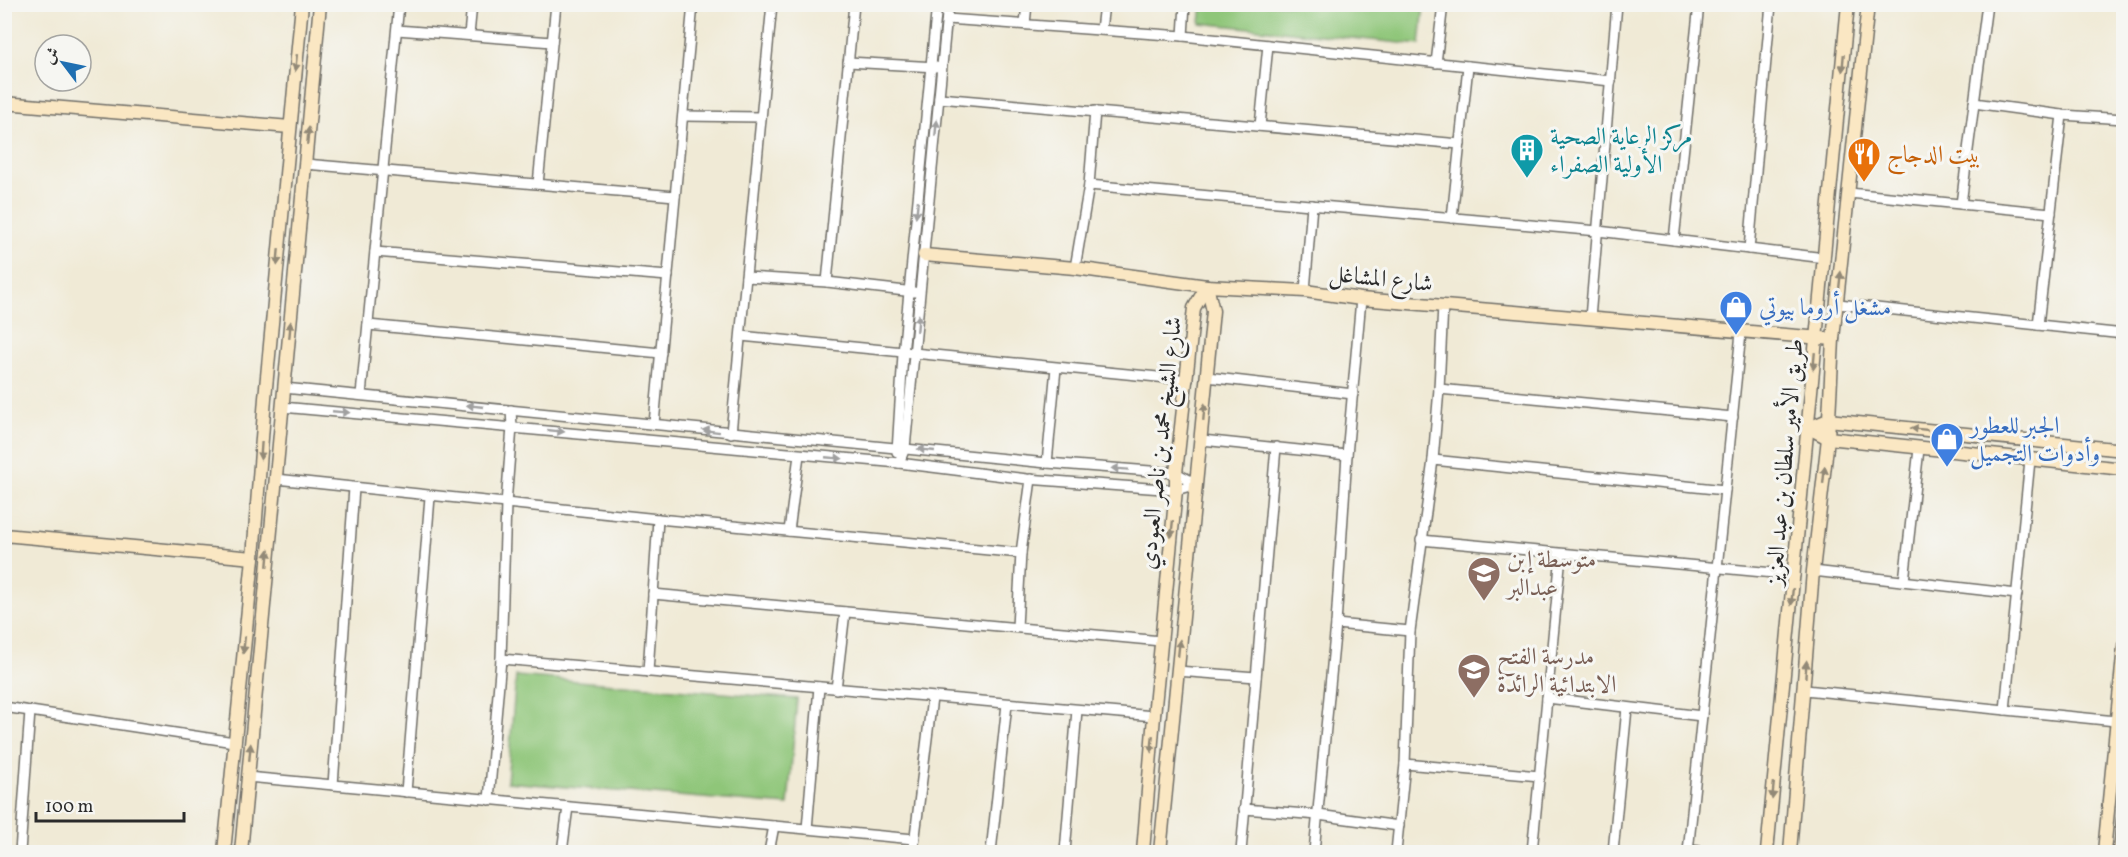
<svg xmlns="http://www.w3.org/2000/svg" width="2128" height="857" font-family="Vollkorn,Amiri,serif">
<style>
.green{fill:#8fc679;stroke:#5d7852;stroke-width:1.5}
.lines{fill:none;stroke-linecap:round;stroke-linejoin:round}
.street-casing{stroke:#706e67;stroke-width:12}
.secondary-casing{stroke:#706e67;stroke-width:15}
.street{stroke:#fff;stroke-width:9}
.secondary{stroke:#fae7c3;stroke-width:12}
.oneway{fill:#928977}
.oneway2{fill:#a0a0a0}
.labels{text-anchor:middle;stroke-width:6;stroke-linejoin:round;paint-order:stroke}
.culture-label{font-size:24px;fill:#0d838f;stroke:#f6f6f2;text-anchor:start}
.food-label{font-size:24px;fill:#c56008;stroke:#f6f6f2;text-anchor:start}
.street-label{font-size:24px;fill:#2b2b2b;stroke:#f6f6f2}
.shop-label{font-size:24px;fill:#366cbe;stroke:#f6f6f2;text-anchor:start}
.education-label{font-size:24px;fill:#785e54;stroke:#f6f6f2;text-anchor:start}
</style>
<rect width="100%" height="100%" fill="#f6f6f2"/>
<filter id="ink" filterUnits="userSpaceOnUse"><feTurbulence type="fractalNoise" baseFrequency=".0167" numOctaves="2"/><feDisplacementMap in="SourceGraphic" scale="12" xChannelSelector="R" yChannelSelector="G"/><feConvolveMatrix kernelMatrix="1 2 1 2 8 2 1 2 1" color-interpolation-filters="sRGB"/></filter>
<filter id="wash" filterUnits="userSpaceOnUse"><feTurbulence type="fractalNoise" baseFrequency=".008" numOctaves="4" result="noise"/><feDisplacementMap in="SourceGraphic" scale="24" xChannelSelector="R" yChannelSelector="G"/><feGaussianBlur stdDeviation="1.35" result="paint"/><feColorMatrix in="noise" values="0 0 0 0 0 0 0 0 0 0 0 0 0 0 0 0 0 1.4 0 .05"/><feComposite in="paint" operator="in"/></filter>
<g filter="url(#wash)">
<rect width="100%" height="100%" fill="#f0ead6"/>
<g class="green">
<path d="M1202 5V4L1424 5 1420 45 1200 23Z"/>
<path d="M516 676 797 699 788 805 507 782Z"/>
</g>
</g>
<g filter="url(#ink)">
<g class="lines">
<g class="street-casing">
<g id="street">
<path d="M2115 4 2124 5"/>
<path d="M947 19 1183 36 1611 81"/>
<path d="M1025 24 1027 4"/>
<path d="M397 30 552 42"/>
<path d="M1101 30 1104 4"/>
<path d="M469 35 472 4"/>
<path d="M1183 36 1185 4"/>
<path d="M848 62 936 67"/>
<path d="M1436 63 1443 4"/>
<path d="M939 98 1460 144"/>
<path d="M1974 103 2062 115 2124 119"/>
<path d="M683 116 761 117"/>
<path d="M1260 126 1268 45"/>
<path d="M305 164 675 196"/>
<path d="M538 184 556 4"/>
<path d="M1089 185 1598 231 1825 258"/>
<path d="M1849 193 2051 213"/>
<path d="M1961 204 1987 4"/>
<path d="M1452 218 1468 66"/>
<path d="M1674 240 1699 4"/>
<path d="M1749 249 1771 4"/>
<path d="M375 252 668 276"/>
<path d="M1075 268 1089 185 1095 111"/>
<path d="M746 277 827 282 914 292"/>
<path d="M827 282 854 4"/>
<path d="M1305 291 1312 205"/>
<path d="M1838 304 2124 334"/>
<path d="M1590 318 1617 4"/>
<path d="M368 325 661 353"/>
<path d="M2038 325 2062 115"/>
<path d="M741 336 1188 380"/>
<path d="M1207 377 1353 394"/>
<path d="M284 388 1047 463 1176 473 1197 484"/>
<path d="M1439 389 1733 417"/>
<path d="M361 395 399 4"/>
<path d="M282 407 899 463 1027 479 1176 490 1197 484"/>
<path d="M654 424 693 4"/>
<path d="M731 433 772 4"/>
<path d="M1202 440 1347 455"/>
<path d="M897 452 903 354 937 4"/>
<path d="M1433 460 1725 490"/>
<path d="M899 463 905 448 948 4"/>
<path d="M1047 463 1056 368"/>
<path d="M276 479 658 519 1021 553"/>
<path d="M789 531 799 455"/>
<path d="M1421 540 1795 575"/>
<path d="M1813 571 2017 594"/>
<path d="M1904 581 1919 449"/>
<path d="M653 594 1161 641"/>
<path d="M1336 624 1410 631"/>
<path d="M1017 627 1021 553 1031 479"/>
<path d="M501 659 1154 716"/>
<path d="M1177 671 1256 677"/>
<path d="M648 672 658 519"/>
<path d="M836 689 845 612"/>
<path d="M1805 690 2116 721"/>
<path d="M1547 698 1702 716"/>
<path d="M4 707 234 742"/>
<path d="M2005 710 2030 460"/>
<path d="M1405 764 1540 776"/>
<path d="M247 777 914 839"/>
<path d="M333 785 354 488"/>
<path d="M406 792 430 497"/>
<path d="M489 800 501 659 506 504 512 427 511 410"/>
<path d="M1244 809 1318 815 1399 826"/>
<path d="M807 829 819 687"/>
<path d="M1689 850 1712 852"/>
<path d="M20 852 30 711"/>
<path d="M562 852 568 807"/>
<path d="M769 852 774 826"/>
<path d="M913 852 932 698"/>
<path d="M991 852 1007 704"/>
<path d="M1065 852 1077 710"/>
<path d="M1241 852 1276 447"/>
<path d="M1314 852 1336 624 1347 455 1361 299"/>
<path d="M1396 852 1405 764 1410 631 1433 460 1439 389 1443 305"/>
<path d="M1532 852 1561 555"/>
<path d="M1613 852 1627 708"/>
<path d="M1688 852 1741 333"/>
</g>
</g>
<g class="secondary-casing">
<g id="secondary">
<path d="M4 103 290 127"/>
<path d="M924 255 1075 268 1207 286 1305 291 1361 299 1833 339"/>
<path d="M2124 450 1828 420 1809 428 1828 438 2124 469"/>
<path d="M4 535 253 558"/>
<path d="M224 852 253 558 265 398 302 4"/>
<path d="M241 852 320 4"/>
<path d="M1143 852 1154 716 1176 490V473L1194 308 1207 286"/>
<path d="M1160 852 1213 311 1207 286"/>
<path d="M1767 852 1848 4"/>
<path d="M1790 852 1813 571 1828 438 1833 339 1868 4"/>
<path d="M2104 852 2124 646"/>
<path d="M2120 852 2124 811"/>
</g>
</g>
<use href="#street" class="street"/>
<use href="#secondary" class="secondary"/>
</g>
<defs><path id="oneway-solid" d="M-6-.8H1V-3.2L6.5 0L1 3.2V.8H-6Z" transform="scale(1.5)"/></defs>
<g class="oneway">
<use href="#oneway-solid" transform="translate(296 63) rotate(96)"/>
<use href="#oneway-solid" transform="translate(1843 63) rotate(95)"/>
<use href="#oneway-solid" transform="translate(308 136) rotate(-85)"/>
<use href="#oneway-solid" transform="translate(278 257) rotate(95)"/>
<use href="#oneway-solid" transform="translate(1840 280) rotate(-84)"/>
<use href="#oneway-solid" transform="translate(290 330) rotate(-85)"/>
<use href="#oneway-solid" transform="translate(1814 361) rotate(95)"/>
<use href="#oneway-solid" transform="translate(1204 412) rotate(-85)"/>
<use href="#oneway-solid" transform="translate(1919 429) rotate(-174)"/>
<use href="#oneway-solid" transform="translate(261 451) rotate(94)"/>
<use href="#oneway-solid" transform="translate(1824 475) rotate(-84)"/>
<use href="#oneway-solid" transform="translate(1172 529) rotate(96)"/>
<use href="#oneway-solid" transform="translate(268 558) rotate(-85)"/>
<use href="#oneway-solid" transform="translate(1792 597) rotate(96)"/>
<use href="#oneway-solid" transform="translate(244 645) rotate(96)"/>
<use href="#oneway-solid" transform="translate(1179 648) rotate(-84)"/>
<use href="#oneway-solid" transform="translate(1806 669) rotate(-86)"/>
<use href="#oneway-solid" transform="translate(1152 744) rotate(95)"/>
<use href="#oneway-solid" transform="translate(250 752) rotate(-85)"/>
<use href="#oneway-solid" transform="translate(1773 791) rotate(96)"/>
</g>
<g class="oneway2">
<use href="#oneway-solid" transform="translate(936 128) rotate(-85)"/>
<use href="#oneway-solid" transform="translate(917 209) rotate(96)"/>
<use href="#oneway-solid" transform="translate(918 323) rotate(-85)"/>
<use href="#oneway-solid" transform="translate(475 406) rotate(-174)"/>
<use href="#oneway-solid" transform="translate(341 412) rotate(5)"/>
<use href="#oneway-solid" transform="translate(556 431) rotate(6)"/>
<use href="#oneway-solid" transform="translate(711 431) rotate(-173)"/>
<use href="#oneway-solid" transform="translate(926 450) rotate(-174)"/>
<use href="#oneway-solid" transform="translate(834 458) rotate(5)"/>
<use href="#oneway-solid" transform="translate(1120 469) rotate(-176)"/>
</g>
</g>
<defs>
<g id="building-pin" transform="scale(1.725)"><path d="M0 17L-7.5 6A9.5 9.5 0 1 1 7.5 6Z" fill="#0f9aa8" stroke="#f6f6f2"/><path d="M-4-6H4V6H1V3H-1V6H-4ZM-2.5-4.3h1.7v1.8h-1.7ZM.8-4.3h1.7v1.8H.8ZM-2.5-1h1.7V.8h-1.7ZM.8-1h1.7V.8H.8Z" fill="#fff"/></g>
<g id="restaurant-pin" transform="scale(1.725)"><path d="M0 17L-7.5 6A9.5 9.5 0 1 1 7.5 6Z" fill="#e8710a" stroke="#f6f6f2"/><path d="M-5-6h1v4h1v-4h1v4h1v-4h1v5L-1.5 .5V6h-2V.5L-5-1ZM5-6V6H3V1.5H1.5Q1.5-4 5-6Z" fill="#fff"/></g>
<g id="shop-pin" transform="scale(1.725)"><path d="M0 17L-7.5 6A9.5 9.5 0 1 1 7.5 6Z" fill="#3f7fe0" stroke="#f6f6f2"/><path d="M-5-2.5h2.3a2.7 3.5 0 0 1 5.4 0H5L5.5 6h-11ZM-1.5-2.5h3a1.5 2.3 0 0 0-3 0Z" fill="#fff"/></g>
<g id="school-pin" transform="scale(1.725)"><path d="M0 17L-7.5 6A9.5 9.5 0 1 1 7.5 6Z" fill="#8d6e63" stroke="#f6f6f2"/><path d="M0-5L7-2L0 1L-7-2ZM-4 1L0 2.5L4 1V4Q0 6-4 4Z" fill="#fff"/></g>
</defs>
<g fill-rule="evenodd">
<use href="#building-pin" x="1527" y="150"/>
<use href="#restaurant-pin" x="1864" y="154"/>
<use href="#shop-pin" x="1736" y="307"/>
<use href="#shop-pin" x="1947" y="439"/>
<use href="#school-pin" x="1484" y="573"/>
<use href="#school-pin" x="1474" y="670"/>
</g>
<g class="labels">
<g class="culture-label">
<text x="1550" y="144">مركز الرعاية الصحية<tspan x="1550" dy="28">الأولية الصفراء</tspan></text>
</g>
<g class="food-label">
<text x="1887" y="162">بيت الدجاج</text>
</g>
<g class="street-label">
<text transform="translate(1381 278) rotate(6)" y="8">شارع المشاغل</text>
<text transform="translate(1160 443) rotate(-84)" y="8">شارع الشيخ محمد بن ناصر العبودي</text>
<text transform="translate(1784 462) rotate(-85)" y="8">طريق الأمير سلطان بن عبد العزيز</text>
</g>
<g class="shop-label">
<text x="1759" y="315">مشغل أروما بيوتي</text>
<text x="1970" y="433">الجبر للعطور<tspan x="1970" dy="28">وأدوات التجميل</tspan></text>
</g>
<g class="education-label">
<text x="1507" y="567">متوسطة إبن<tspan x="1507" dy="28">عبدالبر</tspan></text>
<text x="1497" y="664">مدرسة الفتح<tspan x="1497" dy="28">الابتدائية الرائدة</tspan></text>
</g>
</g>
<rect width="2128" height="857" fill="none" stroke="#f6f6f2" stroke-width="24"/>
<g transform="translate(63 63) rotate(302)"><circle r="28" fill="#f6f6f2" stroke="#a5a5a2" stroke-width="1.5"/>
<path d="M0-4.5L10 22L0 15L-10 22Z" fill="#1f6fb2"/>
<text y="-9" font-size="16" font-weight="bold" text-anchor="middle" fill="#2b2b2b">ش</text>
</g>
<path d="M36 812v9h148v-9" fill="none" stroke="#2b2b2b" stroke-width="3"/>
<text x="45" y="812" font-size="18" fill="#2b2b2b" stroke="#f6f6f2" stroke-width="4.5" paint-order="stroke">100 m</text>
</svg>
